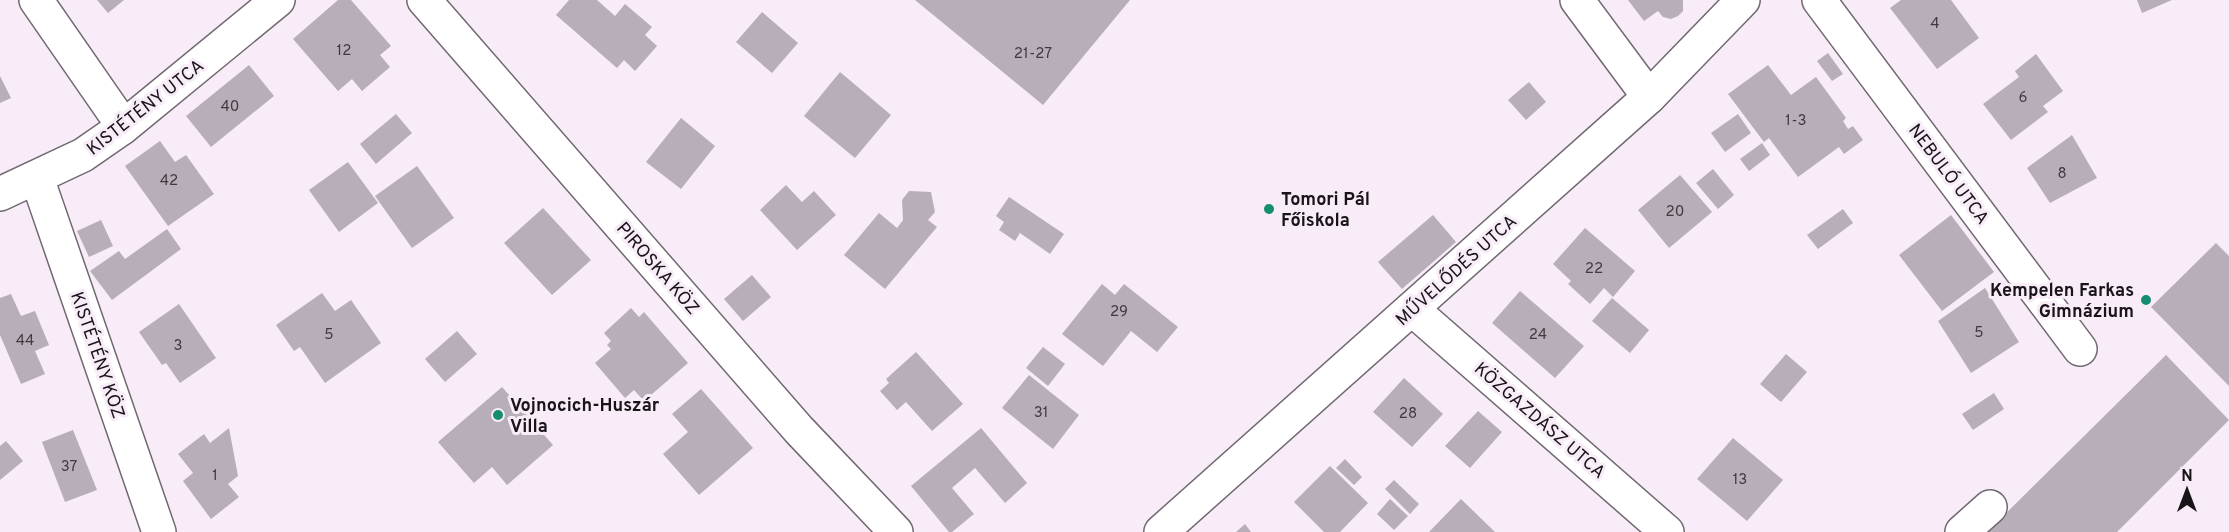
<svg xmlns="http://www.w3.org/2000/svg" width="2229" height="532" font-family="Overpass,sans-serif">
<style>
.building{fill:#b8aeb9}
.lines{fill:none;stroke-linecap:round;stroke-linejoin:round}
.minor-casing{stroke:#716871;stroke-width:36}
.minor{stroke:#fff;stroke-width:33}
.poi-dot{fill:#158d70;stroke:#f7ecf7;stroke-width:2}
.labels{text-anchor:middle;stroke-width:6;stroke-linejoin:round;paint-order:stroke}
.number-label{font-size:15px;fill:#403a40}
.street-label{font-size:18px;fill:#181418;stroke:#f7ecf7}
.poi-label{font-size:18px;font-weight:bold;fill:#181418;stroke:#f7ecf7;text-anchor:start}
</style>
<rect width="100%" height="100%" fill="#f7ecf7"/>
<g class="building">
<path d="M97 0H124L108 13Z"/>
<path d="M338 0H351L391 46 380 55 390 67 362 91 352 79 338 91 293 39Z"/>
<path d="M569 0H597L615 16 625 4 652 27 645 35 657 46 635 71 624 60 617 68 556 15Z"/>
<path d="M915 0H1130L1043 105Z"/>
<path d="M1628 0H1683V11L1678 16 1671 19 1663 17 1658 11 1644 21Z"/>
<path d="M1901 0H1951L1979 38 1937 69 1890 8Z"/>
<path d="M2137 0H2172L2142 13Z"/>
<path d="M762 12 798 43 772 73 736 42Z"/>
<path d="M1828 53 1843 74 1832 81 1817 61Z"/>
<path d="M2036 54 2063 91 2043 106 2048 112 2011 140 1983 104 2019 77 2015 71Z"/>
<path d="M249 65 274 96 211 147 186 116Z"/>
<path d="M1768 65 1791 95 1816 77 1846 118 1843 121 1848 129 1853 126 1863 140 1844 154 1839 147 1798 177 1769 138 1764 142 1728 94Z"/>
<path d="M840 72 891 115 855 158 804 116Z"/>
<path d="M0 76 11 98 0 103Z"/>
<path d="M1529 82 1546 102 1526 120 1508 100Z"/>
<path d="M396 114 412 133 376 164 360 144Z"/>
<path d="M1738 114 1751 133 1725 152 1711 133Z"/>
<path d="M681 118 715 146 681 189 646 162Z"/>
<path d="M2072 135 2097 178 2050 203 2027 168Z"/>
<path d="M160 141 175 162 186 155 214 194 168 226 125 166Z"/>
<path d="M1762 143 1770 155 1749 171 1740 159Z"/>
<path d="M348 162 378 203 339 232 309 190Z"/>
<path d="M417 166 454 218 412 248 375 196Z"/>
<path d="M1713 169 1734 195 1718 209 1696 183Z"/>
<path d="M1680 175 1712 212 1669 248 1638 210Z"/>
<path d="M786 185 802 202 814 191 836 215 797 250 760 210Z"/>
<path d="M909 191 931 192 935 212 928 220 937 227 885 289 844 255 879 213 897 228 903 220 902 200Z"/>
<path d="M1009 197 1064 234 1050 254 1020 233 1015 241 999 230 1004 222 996 216Z"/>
<path d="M543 208 591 260 552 295 504 243Z"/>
<path d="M1843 209 1853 223 1818 249 1807 235Z"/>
<path d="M1433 215 1456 242 1402 289 1378 262Z"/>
<path d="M1951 215 1994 272 1942 311 1899 255Z"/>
<path d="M101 220 113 246 89 257 77 231Z"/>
<path d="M1585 228 1635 271 1613 297 1604 288 1590 304 1568 284 1571 281 1553 264Z"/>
<path d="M167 229 181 249 112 300 90 271 119 251 125 259Z"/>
<path d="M2216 243 2229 256V386L2151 307Z"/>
<path d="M752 275 771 297 743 321 724 299Z"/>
<path d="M1102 284 1115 295 1124 284 1178 327 1157 352 1131 331 1103 366 1062 334Z"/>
<path d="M1985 288 2019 342 1971 373 1938 321Z"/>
<path d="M1520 291 1584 346 1555 378 1492 323Z"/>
<path d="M322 293 335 311 351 300 381 343 325 383 300 347 294 351 276 325Z"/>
<path d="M11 294 21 316 35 311 49 345 35 351 45 374 21 384 0 335V298Z"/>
<path d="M1612 298 1649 330 1630 353 1592 321Z"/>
<path d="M179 304 216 358 180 383 166 363 162 365 139 332Z"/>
<path d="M631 308 639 317 644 312 688 363 644 401 634 390 625 398 595 363 611 349 607 345 611 341 604 333Z"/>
<path d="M457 331 477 354 445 382 425 359Z"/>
<path d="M1043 347 1065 364 1048 386 1026 368Z"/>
<path d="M916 352 963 404 932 431 906 402 897 410 880 391 889 383 886 379Z"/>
<path d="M1786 354 1807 372 1781 402 1760 384Z"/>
<path d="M2166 355 2229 420 2117 532H1987Z"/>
<path d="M1029 375 1079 415 1053 449 1002 408Z"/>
<path d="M1404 378 1443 414 1412 447 1373 412Z"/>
<path d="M502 387 553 445 507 485 492 467 474 483 438 442Z"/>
<path d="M701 389 753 448 699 495 663 454 688 432 672 414Z"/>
<path d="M1994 393 2004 409 1973 430 1962 414Z"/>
<path d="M1478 411 1502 432 1470 468 1445 446Z"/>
<path d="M229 428 238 476 228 484 239 497 211 519 183 481 193 473 178 454 204 434 210 443Z"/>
<path d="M981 428 1027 483 1005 503 975 468 952 488 974 514 952 532H949L911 486Z"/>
<path d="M73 430 97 490 65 502 42 442Z"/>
<path d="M1733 438 1783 480 1747 521 1697 479Z"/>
<path d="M6 441 23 461 0 480V446Z"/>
<path d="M1345 459 1362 477 1354 485 1336 468Z"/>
<path d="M1330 466 1368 503 1340 532H1324L1294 502Z"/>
<path d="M1394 480 1419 504 1410 514 1385 489Z"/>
<path d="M1390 499 1408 516 1394 530 1377 514Z"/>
<path d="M1461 499 1495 532H1429Z"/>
<path d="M1245 524 1251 532H1236Z"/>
</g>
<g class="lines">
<g class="minor-casing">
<g id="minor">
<path d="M36 0 115 114 122 128"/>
<path d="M424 0 799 430 896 532"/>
<path d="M1577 0 1649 97"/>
<path d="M1819 0 2080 349"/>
<path d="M37 178 159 532"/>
<path d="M0 194 83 155 122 128 278 0"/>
<path d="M1412 309 1667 532"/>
<path d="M1161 532 1649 97 1743 0"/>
<path d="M1962 532 1990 507"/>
</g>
</g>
<use href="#minor" class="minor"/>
</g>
<g class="poi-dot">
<circle cx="1269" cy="209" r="6"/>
<circle cx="2146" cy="300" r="6"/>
<circle cx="498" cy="415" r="6"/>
</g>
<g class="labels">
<g class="number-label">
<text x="1935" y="28">4</text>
<text x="344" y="55">12</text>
<text x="1033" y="58">21-27</text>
<text x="2023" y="102">6</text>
<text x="230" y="111">40</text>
<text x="1796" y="125">1-3</text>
<text x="2062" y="178">8</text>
<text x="169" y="185">42</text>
<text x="1675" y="216">20</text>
<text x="1594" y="273">22</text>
<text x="1119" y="316">29</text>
<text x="1979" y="337">5</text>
<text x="329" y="339">5</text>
<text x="1538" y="339">24</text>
<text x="25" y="345">44</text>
<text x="178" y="350">3</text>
<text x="1041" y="417">31</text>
<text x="1408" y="418">28</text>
<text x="69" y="471">37</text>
<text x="215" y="480">1</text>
<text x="1740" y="484">13</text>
</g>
<g class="street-label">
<text transform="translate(145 107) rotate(-38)" y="6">KISTÉTÉNY UTCA</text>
<text transform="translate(1949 174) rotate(53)" y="6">NEBULÓ UTCA</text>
<text transform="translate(658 268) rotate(49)" y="6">PIROSKA KÖZ</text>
<text transform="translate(1456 270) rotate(-42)" y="6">MŰVELŐDÉS UTCA</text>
<text transform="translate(98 355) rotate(71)" y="6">KISTÉTÉNY KÖZ</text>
<text transform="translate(1540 420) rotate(41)" y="6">KÖZGAZDÁSZ UTCA</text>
</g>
<g class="poi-label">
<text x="1281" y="205">Tomori Pál<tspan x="1281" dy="21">Főiskola</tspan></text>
<text x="2134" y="296" text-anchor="end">Kempelen Farkas<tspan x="2134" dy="21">Gimnázium</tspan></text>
<text x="510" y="411">Vojnocich-Huszár<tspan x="510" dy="21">Villa</tspan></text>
</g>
</g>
<g transform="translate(2187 490)" stroke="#f7ecf7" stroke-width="4.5" paint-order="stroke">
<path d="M0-4.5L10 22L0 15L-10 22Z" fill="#181418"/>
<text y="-9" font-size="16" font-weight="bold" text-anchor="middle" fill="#181418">N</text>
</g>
</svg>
